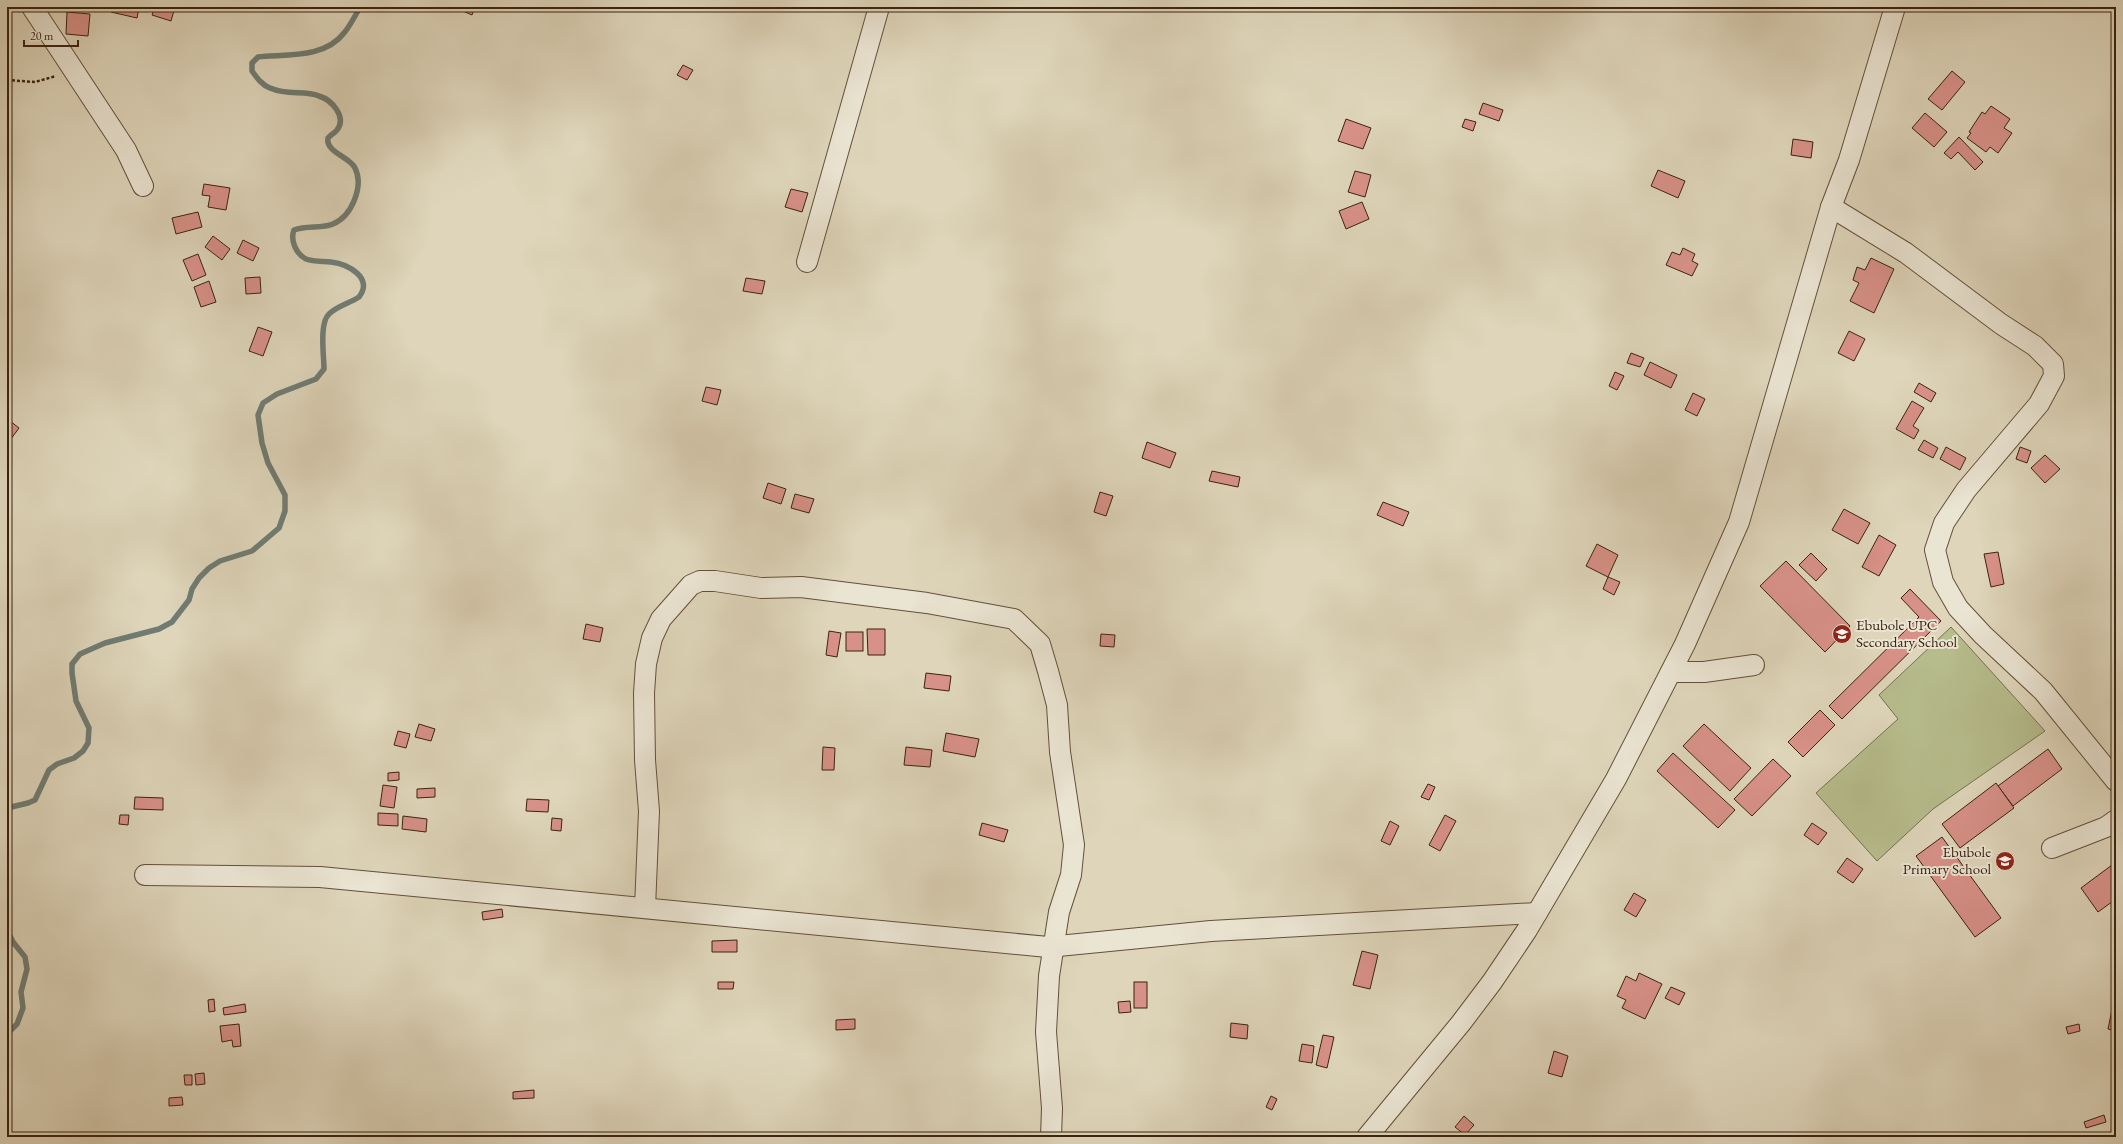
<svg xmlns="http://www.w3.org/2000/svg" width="2123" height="1144" font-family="'EB Garamond',serif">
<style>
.green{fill:#b6bc8c;stroke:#78704e}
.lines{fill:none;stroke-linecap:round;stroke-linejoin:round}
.stream{stroke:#707c73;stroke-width:5.5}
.building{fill:#d89188;stroke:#3b230f}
.minor-casing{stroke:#64503a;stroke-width:22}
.path{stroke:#3b230f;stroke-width:2.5;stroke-dasharray:3 2;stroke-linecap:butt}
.minor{stroke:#eae4d2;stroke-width:20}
.labels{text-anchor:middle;stroke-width:4;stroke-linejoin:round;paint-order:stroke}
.poi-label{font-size:15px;fill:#3b230f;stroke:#eae4d2;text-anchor:start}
</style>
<rect width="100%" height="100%" fill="#ded5ba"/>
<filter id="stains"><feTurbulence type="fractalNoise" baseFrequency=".005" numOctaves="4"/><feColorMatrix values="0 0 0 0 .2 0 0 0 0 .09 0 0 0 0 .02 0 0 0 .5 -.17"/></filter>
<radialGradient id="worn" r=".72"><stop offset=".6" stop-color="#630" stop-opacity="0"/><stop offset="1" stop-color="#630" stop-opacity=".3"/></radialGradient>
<path class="green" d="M1951 627 2045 731 1933 809 1877 861 1816 793 1898 719 1879 695Z"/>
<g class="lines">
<g class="stream">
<path d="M7 808 28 803 35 800 49 770 57 764 74 758 83 751 88 743 89 728 76 701 72 673V664L80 654 105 643 159 629 172 622 189 600 192 589 199 578 209 568 220 561 252 551 279 528 285 511V495L268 463 262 443 258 415 263 403 277 394 316 379 324 369C324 356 319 323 329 314 337 306 350 303 359 297 374 278 348 264 331 262 323 261 314 262 306 259 296 254 290 240 294 230 307 225 321 229 333 224 352 216 364 186 355 168 350 157 325 152 328 138 330 135 335 133 337 130 347 117 332 100 319 96 304 90 288 96 270 88 262 85 257 78 252 71V63L258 57C286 54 324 59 344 33 350 26 355 16 360 7"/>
<path d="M7 930 13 942 25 957 27 969 21 992 23 1008 17 1024 7 1034"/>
</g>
</g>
<g class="building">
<path d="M112 7H139L137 18 111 12Z"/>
<path d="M155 7H175L171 21 152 15Z"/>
<path d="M454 7H475L472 15Z"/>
<path d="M67 12 90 14 88 36 66 34Z"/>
<path d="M683 65 693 70 687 80 677 75Z"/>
<path d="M1952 71 1965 82 1942 110 1928 99Z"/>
<path d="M1483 103 1503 110 1499 121 1479 114Z"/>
<path d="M1991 106 2010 119 2004 128 2012 133 1998 153 1990 147 1986 152 1967 138 1971 133 1969 132 1982 112 1985 114Z"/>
<path d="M1925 113 1947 132 1934 147 1912 128Z"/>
<path d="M1346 119 1371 128 1363 149 1338 141Z"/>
<path d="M1465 119 1476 122 1473 131 1462 127Z"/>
<path d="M1959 137 1983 162 1975 170 1958 152 1951 159 1944 153Z"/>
<path d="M1793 139 1813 142 1811 158 1791 155Z"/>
<path d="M1658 170 1685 181 1678 198 1651 186Z"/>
<path d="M1355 171 1371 175 1365 197 1348 192Z"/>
<path d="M204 184 230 188 226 210 208 207 210 196 202 195Z"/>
<path d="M791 189 808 193 802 212 785 207Z"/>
<path d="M1362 202 1369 219 1346 229 1339 211Z"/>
<path d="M198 212 202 227 176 234 172 218Z"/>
<path d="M213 236 230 249 222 260 205 247Z"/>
<path d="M243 240 259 248 253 261 237 253Z"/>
<path d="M1683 248 1695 254 1692 261 1698 264 1692 276 1666 265 1672 252 1680 255Z"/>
<path d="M198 254 206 275 192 281 183 260Z"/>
<path d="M1871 258 1894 269 1874 313 1850 301 1859 283 1853 280 1857 267 1865 270Z"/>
<path d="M260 277 261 293 246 294 245 278Z"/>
<path d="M746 278 765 281 762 294 743 291Z"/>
<path d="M209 281 216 302 201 307 194 287Z"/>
<path d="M258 327 272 332 263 356 249 351Z"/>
<path d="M1849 331 1865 339 1854 361 1838 353Z"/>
<path d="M1631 353 1644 358 1640 367 1627 363Z"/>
<path d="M1650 362 1677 375 1671 388 1644 375Z"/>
<path d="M1615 372 1624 376 1617 390 1609 386Z"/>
<path d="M1919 383 1936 393 1931 402 1914 392Z"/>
<path d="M706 387 721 390 717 405 702 401Z"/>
<path d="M1693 393 1705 399 1697 416 1685 410Z"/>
<path d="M1912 401 1924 408 1913 426 1919 430 1914 439 1896 429Z"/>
<path d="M10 421 19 428 8 443 7 425Z"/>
<path d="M1924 440 1938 448 1933 458 1918 450Z"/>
<path d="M1147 442 1176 453 1170 468 1142 458Z"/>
<path d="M1946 447 1966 458 1960 470 1940 459Z"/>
<path d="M2020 447 2031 451 2027 463 2016 459Z"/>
<path d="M2045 455 2060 469 2045 483 2031 468Z"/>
<path d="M1212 471 1240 477 1238 487 1209 481Z"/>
<path d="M768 483 786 489 781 504 763 498Z"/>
<path d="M1100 492 1113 496 1106 516 1094 512Z"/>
<path d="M795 494 814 499 809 513 791 508Z"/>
<path d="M1383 502 1409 512 1403 526 1377 515Z"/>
<path d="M1844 509 1870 523 1858 544 1832 530Z"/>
<path d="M1879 535 1896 545 1879 576 1862 567Z"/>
<path d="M1597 544 1618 555 1608 577 1586 566Z"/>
<path d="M1998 552 2004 584 1991 587 1984 554Z"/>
<path d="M1811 553 1827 569 1816 581 1799 565Z"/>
<path d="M1786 561 1850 626 1825 652 1760 586Z"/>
<path d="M1608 577 1620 582 1614 595 1603 589Z"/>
<path d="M1910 589 1941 621 1842 719 1829 706 1919 617 1901 598Z"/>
<path d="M586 624 603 628 600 642 583 639Z"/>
<path d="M867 629H885V655H868Z"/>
<path d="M829 631 841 633 837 657 826 655Z"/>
<rect x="846" y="632" width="17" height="19"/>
<path d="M1101 634 1115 635 1114 647 1100 646Z"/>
<path d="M926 673 951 676 949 691 924 688Z"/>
<path d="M1820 710 1835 725 1803 757 1788 742Z"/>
<path d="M419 724 435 729 431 741 415 737Z"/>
<path d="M1704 724 1751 768 1730 791 1683 746Z"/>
<path d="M398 731 410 734 406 748 394 745Z"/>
<path d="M946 733 979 739 975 757 943 751Z"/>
<path d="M823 747 835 748 834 770H822Z"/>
<path d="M906 747 932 750 930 767 904 765Z"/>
<path d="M2048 749 2062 769 2013 806 1998 786Z"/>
<path d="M1673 753 1735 810 1718 828 1657 771Z"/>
<path d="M1773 759 1791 776 1752 816 1734 799Z"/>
<path d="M399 772V780L388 781V773Z"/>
<path d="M1996 783 2014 808 1960 848 1942 824Z"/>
<path d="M1428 784 1435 787 1429 800 1421 797Z"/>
<path d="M383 785 397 787 394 808 380 806Z"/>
<path d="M435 788V797L417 798V789Z"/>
<path d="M135 797 163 798V810L134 809Z"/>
<path d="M527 799 549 800 548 812 526 811Z"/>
<path d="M378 813 398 814V826L378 825Z"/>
<path d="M120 815H129L128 825 119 824Z"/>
<path d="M1445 815 1456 821 1440 851 1429 845Z"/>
<path d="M403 816 427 819 426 832 402 829Z"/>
<path d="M552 818 562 819 561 831 551 830Z"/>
<path d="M1390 821 1399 826 1390 845 1381 841Z"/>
<path d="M982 823 1008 830 1004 842 979 835Z"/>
<path d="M1812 823 1827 833 1818 845 1804 835Z"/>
<path d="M1942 837 2001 918 1975 937 1916 856Z"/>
<path d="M1847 858 1863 869 1853 883 1837 872Z"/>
<path d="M2112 865 2116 871V899L2098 912 2081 888Z"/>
<path d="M1634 893 1646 900 1636 917 1624 910Z"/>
<path d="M502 909 503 917 483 920 482 912Z"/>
<path d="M737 940V952H712V941Z"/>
<path d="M1362 951 1378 955 1370 989 1353 985Z"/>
<path d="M1639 973 1662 984 1645 1019 1622 1008 1626 1000 1617 996 1626 976 1636 981Z"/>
<path d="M718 982H734L733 989H718Z"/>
<rect x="1134" y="982" width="13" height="26"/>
<path d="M1671 987 1685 993 1679 1005 1665 998Z"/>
<path d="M2115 995H2116V1031L2108 1029Z"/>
<path d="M214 999 215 1011 209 1012 208 1000Z"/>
<path d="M1130 1001 1131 1012 1119 1013 1118 1002Z"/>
<path d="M245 1004 246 1012 224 1015 223 1008Z"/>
<path d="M855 1019V1029L836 1030V1020Z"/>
<path d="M1231 1023 1248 1025 1247 1039 1230 1037Z"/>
<path d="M239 1024 241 1046 233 1047 232 1040 222 1042 220 1026Z"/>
<path d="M2079 1024 2080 1031 2068 1034 2066 1027Z"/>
<path d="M1323 1035 1334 1037 1327 1068 1316 1065Z"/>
<path d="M1302 1044 1314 1046 1312 1063 1299 1061Z"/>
<path d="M1554 1051 1568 1056 1562 1077 1548 1073Z"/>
<path d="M204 1073 205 1084 196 1085 195 1074Z"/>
<path d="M184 1075H192V1085H185Z"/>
<path d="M534 1090V1098L513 1099V1092Z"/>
<path d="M1271 1096 1277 1099 1272 1110 1266 1107Z"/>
<path d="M182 1097 183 1105 169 1106V1098Z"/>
<path d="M2104 1115 2106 1122 2086 1128 2084 1122Z"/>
<path d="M1464 1116 1474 1125 1465 1135 1455 1127Z"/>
</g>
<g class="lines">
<g class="minor-casing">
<g id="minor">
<path d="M32 7 126 150 143 186"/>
<path d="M1831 207 1906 253 2001 324 2035 346 2053 364 2054 376 2039 404 1966 490 1944 523 1935 550 1943 582 1958 608 1983 635 2043 691 2116 781"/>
<path d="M807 262 879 7"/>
<path d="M1671 672H1704L1754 665"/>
<path d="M2052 848 2106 827 2116 820"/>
<path d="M145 875 320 877 1048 947 1211 931 1537 913"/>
<path d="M645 908 649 811 645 760 644 693 646 664 652 638 661 619 691 585 700 581H715L761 588 801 587 927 603 1014 619 1040 644 1048 671 1057 705 1060 752 1074 845 1071 875 1059 912 1049 976 1046 1032 1052 1108 1051 1137"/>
<path d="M1367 1137 1461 1023 1492 982 1527 930 1616 779 1685 644 1739 522 1831 207 1849 160 1895 7"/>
</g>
</g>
<path class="path" d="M7 80 35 82 56 76"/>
<use href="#minor" class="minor"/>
</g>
<defs>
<g id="school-disc" transform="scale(1)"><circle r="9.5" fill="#8f2418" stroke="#eae4d2"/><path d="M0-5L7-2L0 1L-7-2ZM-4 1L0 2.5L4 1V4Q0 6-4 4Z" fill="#fff"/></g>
</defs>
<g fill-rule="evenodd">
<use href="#school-disc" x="1842" y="634"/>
<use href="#school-disc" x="2005" y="861"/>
</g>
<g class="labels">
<g class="poi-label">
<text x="1856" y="630">Ebubole UPC<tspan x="1856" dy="17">Secondary School</tspan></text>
<text x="1991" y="857" text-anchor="end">Ebubole<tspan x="1991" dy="17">Primary School</tspan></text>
</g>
</g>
<rect width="2123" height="1144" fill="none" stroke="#ded5ba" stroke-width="24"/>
<rect x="8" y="8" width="2107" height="1128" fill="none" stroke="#3b230f" stroke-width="2"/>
<rect x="12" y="12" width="2099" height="1120" fill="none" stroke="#3b230f"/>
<path d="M24 40v6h54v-6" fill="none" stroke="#3b230f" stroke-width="2"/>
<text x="30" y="40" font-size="12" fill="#3b230f" stroke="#eae4d2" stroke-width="3" paint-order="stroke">20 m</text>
<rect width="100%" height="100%" filter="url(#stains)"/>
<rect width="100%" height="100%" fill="url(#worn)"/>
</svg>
